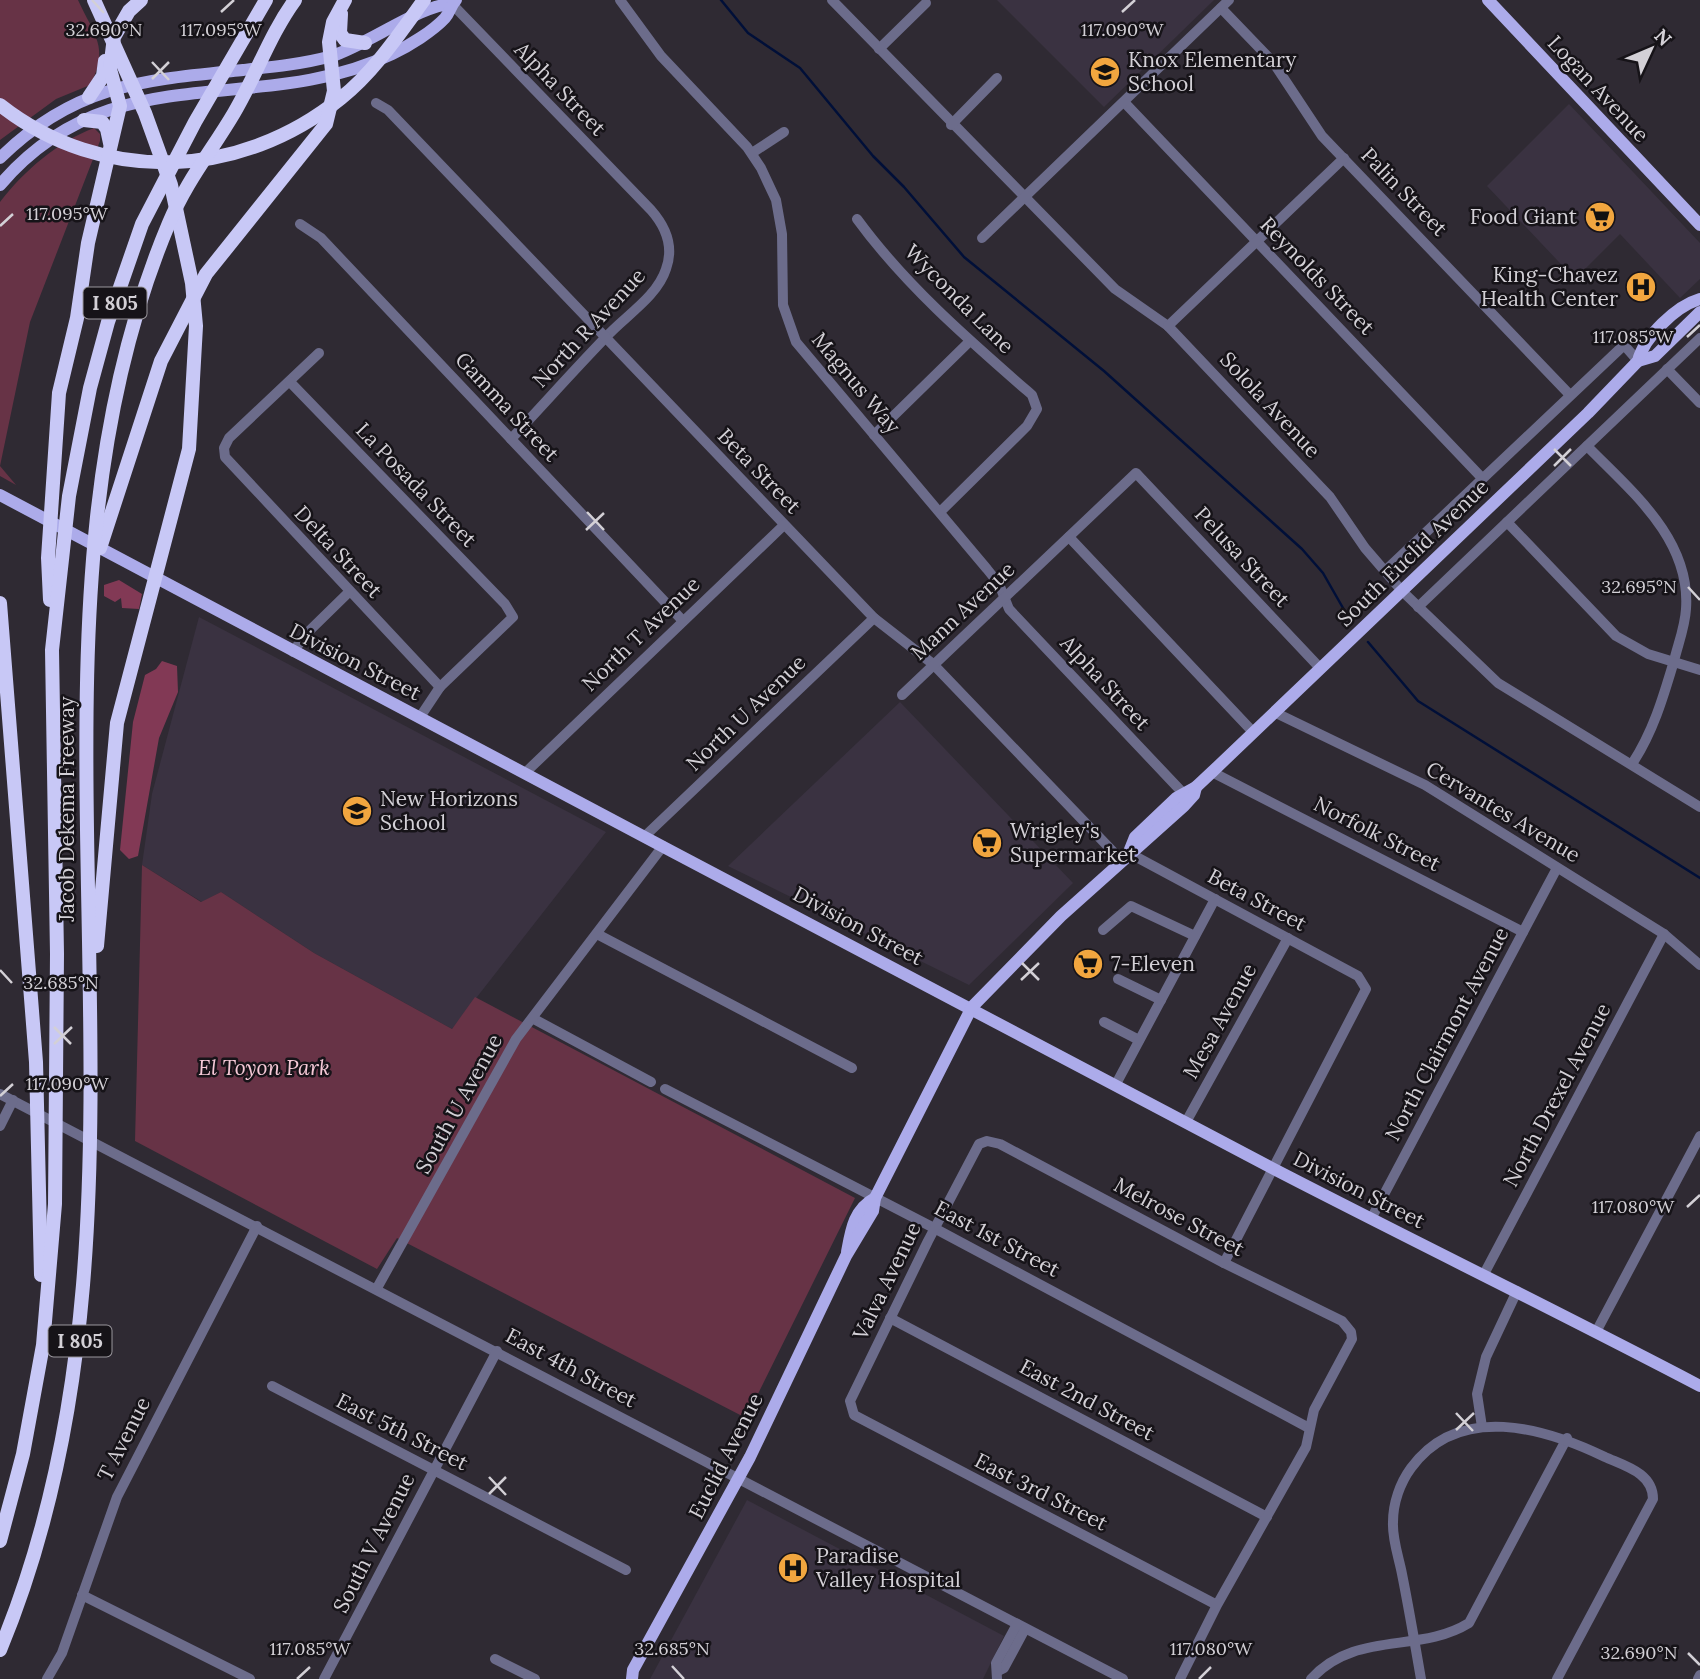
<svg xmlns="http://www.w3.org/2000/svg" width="1700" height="1679" font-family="Lora,serif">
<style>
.built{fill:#3a3241}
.green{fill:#673346}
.forest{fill:#823955}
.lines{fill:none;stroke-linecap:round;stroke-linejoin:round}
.stream{stroke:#000f38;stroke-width:2.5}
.minor{stroke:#6c6c8b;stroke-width:10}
.major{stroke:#acabea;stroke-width:12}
.highway{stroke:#c8c8f6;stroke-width:14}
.ticks{fill:none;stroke:#d3d0d6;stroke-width:2.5}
.labels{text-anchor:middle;stroke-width:5;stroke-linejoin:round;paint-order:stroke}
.shield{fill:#161318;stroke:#9a979d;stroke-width:2}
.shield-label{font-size:19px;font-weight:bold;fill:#d3d0d6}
.poi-label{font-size:21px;fill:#d3d0d6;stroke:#161318;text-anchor:start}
.street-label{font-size:21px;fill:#d3d0d6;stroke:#161318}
.park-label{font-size:21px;font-style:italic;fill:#f6c9d7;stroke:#161318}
.ticks-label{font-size:18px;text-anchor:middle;fill:#d3d0d6;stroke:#161318;stroke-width:5;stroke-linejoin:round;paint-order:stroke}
</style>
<rect width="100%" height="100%" fill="#2f2a33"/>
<g class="built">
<path d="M997 0H1214L1104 107Z"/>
<path d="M1569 104 1700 243V279L1680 298 1620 234 1575 279 1487 186Z"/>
<path d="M199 617 606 832 452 1029 314 953 221 892 202 902 142 865 152 794Z"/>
<path d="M900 702 1073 883 969 985 728 866Z"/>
<path d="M747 1500 1004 1636 983 1679H650Z"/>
</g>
<g class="green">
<path d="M0 0H78C94 35 110 48 90 85L56 99 0 140Z"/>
<path d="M94 128 100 134V141L30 322 0 466 16 485 0 476V202C24 171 57 142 94 128Z"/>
<path d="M142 865 201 902 221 892 314 953 452 1029 475 997 855 1198 746 1418 397 1238 377 1269 135 1141Z"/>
</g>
<g class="forest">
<path d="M119 580 142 594 139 609 122 608 121 598 115 602 104 596V585Z"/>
<path d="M162 661 177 666 178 692 159 738 138 856 129 859 120 850 133 722 145 675 156 669Z"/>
</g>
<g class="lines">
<g class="stream">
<path d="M721 0 748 33 800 68 873 156 904 187 964 257 1104 371 1302 549 1323 573 1347 615"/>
<path d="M1368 642 1418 701 1700 878"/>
</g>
<g class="minor">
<path d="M620 0 661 56 747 147 761 168 776 200 782 234 783 305 796 342 987 569 999 584 1009 609 1182 792"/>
<path d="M832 0 1115 289 1168 326 1330 497 1365 548 1402 591 1498 683 1700 807"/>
<path d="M452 4 651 210C666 227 674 247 666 269 657 297 625 316 606 337 574 370 543 405 511 439"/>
<path d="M1221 8 1273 62 1322 136 1570 395"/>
<path d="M879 49 926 3"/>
<path d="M1124 102 1482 478"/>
<path d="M376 103 388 110 874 618 933 664 1121 860"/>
<path d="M951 125 997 78"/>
<path d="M752 153 784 132"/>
<path d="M857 219C906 286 970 341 1032 395L1037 409 1027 426 940 512"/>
<path d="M300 224 321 238 683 621"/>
<path d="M982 238 1229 0"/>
<path d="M1168 326 1344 158"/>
<path d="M319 353 229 438 224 448 225 457 440 687"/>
<path d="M1667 369 1700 403"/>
<path d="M290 382 505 604 513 617 440 687 420 717"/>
<path d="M874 435 970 341"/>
<path d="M1587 446C1631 491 1691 539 1686 609 1685 627 1678 644 1674 661 1663 698 1653 732 1632 764"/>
<path d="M1507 522 1616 636 1648 654 1700 670"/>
<path d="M1069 537 1253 732"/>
<path d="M1385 571 1624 345 1638 361"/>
<path d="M1418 607 1700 338"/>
<path d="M293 652 305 635 349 592"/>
<path d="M902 695 1136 473 1320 668"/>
<path d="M1274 712 1425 785 1664 934 1700 965"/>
<path d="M526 772 784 525"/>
<path d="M1212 772 1523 932"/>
<path d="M645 836 874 618"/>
<path d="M1129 853 1358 976 1366 989 1224 1263"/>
<path d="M1103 930 1131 906 1195 936"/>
<path d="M597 934 852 1068"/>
<path d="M1118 979 1161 1000"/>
<path d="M534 1019 651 1082"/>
<path d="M1104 1022 1139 1040"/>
<path d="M1116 1084 1215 899"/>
<path d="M665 1089 934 1228 1309 1428"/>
<path d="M0 1094 1123 1679"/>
<path d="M1186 1122 1288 938"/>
<path d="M0 1126 13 1100"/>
<path d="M1371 1219 1557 868"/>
<path d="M1484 1274 1664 934"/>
<path d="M377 1288 516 1039 663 846"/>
<path d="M890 1318 1267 1517"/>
<path d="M1596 1332 1700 1136"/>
<path d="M272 1386 626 1570"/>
<path d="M1482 1427 1477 1394 1486 1357 1517 1291"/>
<path d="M82 1595 250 1679"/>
<path d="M495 1659 535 1679"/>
<path d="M998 1671 1004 1668 1025 1629"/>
<path d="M47 1679 62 1653 117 1497 257 1226"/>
<path d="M324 1679 497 1351"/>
<path d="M997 1679 996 1663 1017 1624"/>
<path d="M1180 1679 1217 1605 1306 1447 1314 1410 1352 1339 1351 1332 1342 1321 1224 1263 1000 1144 987 1141 979 1144 928 1241 850 1401 854 1415 1217 1605"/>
<path d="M1311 1679C1355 1630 1419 1654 1469 1623L1567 1438"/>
<path d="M1421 1679C1415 1644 1409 1609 1402 1574 1399 1558 1392 1539 1393 1522 1393 1503 1400 1483 1411 1468 1459 1402 1545 1428 1605 1457 1625 1466 1653 1473 1653 1499L1557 1679"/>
<path d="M1698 1679 1700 1675"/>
</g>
<g class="major">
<path d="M1488 0 1700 225"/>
<path d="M0 158C75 84 144 80 243 70 272 67 303 64 332 56 367 45 422 4 452 4"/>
<path d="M0 185C113 52 256 119 392 54 409 46 433 31 445 18 450 12 451 5 456 0"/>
<path d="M1638 361 1655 356 1700 312"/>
<path d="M0 495C423 720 846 944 1270 1167 1413 1241 1557 1311 1700 1386"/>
<path d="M1129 852 1135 837 1176 798 1196 787 1212 772 1588 413 1638 361C1644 337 1676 306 1700 299"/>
<path d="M847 1252C851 1230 854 1209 875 1198"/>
<path d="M632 1679 633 1670 750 1457 846 1256 873 1211 875 1198 972 1007 1061 916 1184 806 1194 795 1196 787"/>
</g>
<g class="highway">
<path d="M94 0 145 113 171 185 192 283 196 326 189 449 117 723 97 946"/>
<path d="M341 14 340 33 345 40 365 43"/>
<path d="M89 97 103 76 105 61"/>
<path d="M0 105C103 186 241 179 341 98 373 73 400 33 424 0"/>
<path d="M84 120 102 122 107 129 110 143"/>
<path d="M100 548 161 361 206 274 326 124 334 91 329 42 333 22 345 0"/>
<path d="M50 600 48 558 59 393 77 318 88 243 120 106 110 69 114 37 129 11 141 0"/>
<path d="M0 603 36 1062 41 1275"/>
<path d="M0 1541 23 1454 43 1345 55 1204 57 954 52 650 69 496 90 388 108 322 142 224 195 122 266 0"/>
<path d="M0 1650C109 1388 91 1107 87 830 84 625 88 415 169 223 187 180 211 152 234 113 256 76 270 34 295 0"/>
</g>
</g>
<path class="ticks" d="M92 0 104 13M221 12 234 0M1122 12 1135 0M152 62 169 80M152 79 169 62M0 226 13 214M1687 337 1700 325M1554 449 1571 466M1554 466 1571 449M587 512 604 530M586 530 604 513M1688 587 1700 600M1022 963 1039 980M0 970 12 983M1021 980 1039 963M54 1027 71 1044M54 1044 72 1027M0 1096 13 1084M1687 1207 1700 1195M1456 1413 1473 1431M1456 1430 1474 1413M489 1477 506 1495M489 1494 506 1477M1688 1653 1700 1665M672 1666 684 1679M297 1679 310 1667M1199 1679 1211 1667"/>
<defs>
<g id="school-disc" transform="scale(1.575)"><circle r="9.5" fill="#f1a63f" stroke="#161318"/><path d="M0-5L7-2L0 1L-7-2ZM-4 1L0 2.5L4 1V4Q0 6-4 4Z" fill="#111"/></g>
<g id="supermarket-disc" transform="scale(1.575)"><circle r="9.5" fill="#f1a63f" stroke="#161318"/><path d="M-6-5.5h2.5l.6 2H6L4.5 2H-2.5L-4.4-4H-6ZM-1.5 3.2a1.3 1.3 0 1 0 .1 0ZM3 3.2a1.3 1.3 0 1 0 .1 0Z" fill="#111"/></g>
<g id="hospital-disc" transform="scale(1.575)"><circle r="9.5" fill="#f1a63f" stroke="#161318"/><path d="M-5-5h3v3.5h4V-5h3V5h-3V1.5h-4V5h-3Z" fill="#111"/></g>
</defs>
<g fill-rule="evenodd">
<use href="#school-disc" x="1105" y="72"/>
<use href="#supermarket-disc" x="1600" y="217"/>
<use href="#hospital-disc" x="1641" y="287"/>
<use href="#school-disc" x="357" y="811"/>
<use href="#supermarket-disc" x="987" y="843"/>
<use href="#supermarket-disc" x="1088" y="964"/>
<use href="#hospital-disc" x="793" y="1568"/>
</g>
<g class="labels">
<g class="shield">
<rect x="83.5" y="287.5" width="63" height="31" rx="5"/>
<rect x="48.5" y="1325.5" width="63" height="31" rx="5"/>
</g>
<g class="shield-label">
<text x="115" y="310">I 805</text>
<text x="80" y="1348">I 805</text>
</g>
<g class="poi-label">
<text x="1128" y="67">Knox Elementary<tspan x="1128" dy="24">School</tspan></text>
<text x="1577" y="224" text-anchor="end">Food Giant</text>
<text x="1618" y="282" text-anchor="end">King-Chavez<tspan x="1618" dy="24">Health Center</tspan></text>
<text x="380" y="806">New Horizons<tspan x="380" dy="24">School</tspan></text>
<text x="1010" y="838">Wrigley's<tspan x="1010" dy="24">Supermarket</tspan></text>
<text x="1111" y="971">7-Eleven</text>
<text x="816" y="1563">Paradise<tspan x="816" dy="24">Valley Hospital</tspan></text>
</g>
<g class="street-label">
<text transform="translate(560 89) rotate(46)" y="7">Alpha Street</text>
<text transform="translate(1598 89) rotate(47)" y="7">Logan Avenue</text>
<text transform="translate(1404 192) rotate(46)" y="7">Palin Street</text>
<text transform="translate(1317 276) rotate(46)" y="7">Reynolds Street</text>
<text transform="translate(959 299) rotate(45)" y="7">Wyconda Lane</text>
<text transform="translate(589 328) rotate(-47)" y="7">North R Avenue</text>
<text transform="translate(856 383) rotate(50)" y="7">Magnus Way</text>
<text transform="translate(1270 405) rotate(47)" y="7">Solola Avenue</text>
<text transform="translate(507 407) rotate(47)" y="7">Gamma Street</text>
<text transform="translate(759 471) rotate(46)" y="7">Beta Street</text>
<text transform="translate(416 485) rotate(46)" y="7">La Posada Street</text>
<text transform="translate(338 552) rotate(47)" y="7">Delta Street</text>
<text transform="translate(1413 553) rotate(-44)" y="7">South Euclid Avenue</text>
<text transform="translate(1242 557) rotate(47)" y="7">Pelusa Street</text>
<text transform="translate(963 611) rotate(-43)" y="7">Mann Avenue</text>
<text transform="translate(641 634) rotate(-44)" y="7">North T Avenue</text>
<text transform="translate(355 662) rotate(27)" y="7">Division Street</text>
<text transform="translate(1105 683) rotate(47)" y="7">Alpha Street</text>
<text transform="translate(746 713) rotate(-44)" y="7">North U Avenue</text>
<text transform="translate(67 809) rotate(-90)" y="7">Jacob Dekema Freeway</text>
<text transform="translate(1503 812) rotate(31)" y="7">Cervantes Avenue</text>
<text transform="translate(1377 834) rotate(27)" y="7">Norfolk Street</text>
<text transform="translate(1257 900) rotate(28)" y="7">Beta Street</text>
<text transform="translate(858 926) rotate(28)" y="7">Division Street</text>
<text transform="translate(1220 1021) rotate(-61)" y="7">Mesa Avenue</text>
<text transform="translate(1447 1034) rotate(-62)" y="7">North Clairmont Avenue</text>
<text transform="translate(1557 1095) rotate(-62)" y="7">North Drexel Avenue</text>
<text transform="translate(459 1104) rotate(-61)" y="7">South U Avenue</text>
<text transform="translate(1359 1190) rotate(27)" y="7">Division Street</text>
<text transform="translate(1179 1217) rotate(28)" y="7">Melrose Street</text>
<text transform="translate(997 1239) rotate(28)" y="7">East 1st Street</text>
<text transform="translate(887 1281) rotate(-64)" y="7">Valva Avenue</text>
<text transform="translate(571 1368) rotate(28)" y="7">East 4th Street</text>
<text transform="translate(1087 1400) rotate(28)" y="7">East 2nd Street</text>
<text transform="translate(402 1432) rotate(27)" y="7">East 5th Street</text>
<text transform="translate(124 1439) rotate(-63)" y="7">T Avenue</text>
<text transform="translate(726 1456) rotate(-63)" y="7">Euclid Avenue</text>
<text transform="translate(1041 1492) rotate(27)" y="7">East 3rd Street</text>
<text transform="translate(374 1543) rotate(-63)" y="7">South V Avenue</text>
</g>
<g class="park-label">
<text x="264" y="1075">El Toyon Park</text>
</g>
</g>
<g class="ticks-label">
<text x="221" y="36">117.095°W</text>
<text x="1122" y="36">117.090°W</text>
<text x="104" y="36">32.690°N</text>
<text x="67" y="220">117.095°W</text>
<text x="1633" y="343">117.085°W</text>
<text x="1639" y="593">32.695°N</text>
<text x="61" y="989">32.685°N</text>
<text x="67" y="1090">117.090°W</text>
<text x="1633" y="1213">117.080°W</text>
<text x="672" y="1655">32.685°N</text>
<text x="310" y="1655">117.085°W</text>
<text x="1211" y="1655">117.080°W</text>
<text x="1639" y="1659">32.690°N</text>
</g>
<g transform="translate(1651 49) rotate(46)" stroke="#161318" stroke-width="5" paint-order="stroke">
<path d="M0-5L12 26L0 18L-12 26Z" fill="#d3d0d6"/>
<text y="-10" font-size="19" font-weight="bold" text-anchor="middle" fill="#d3d0d6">N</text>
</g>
</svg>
